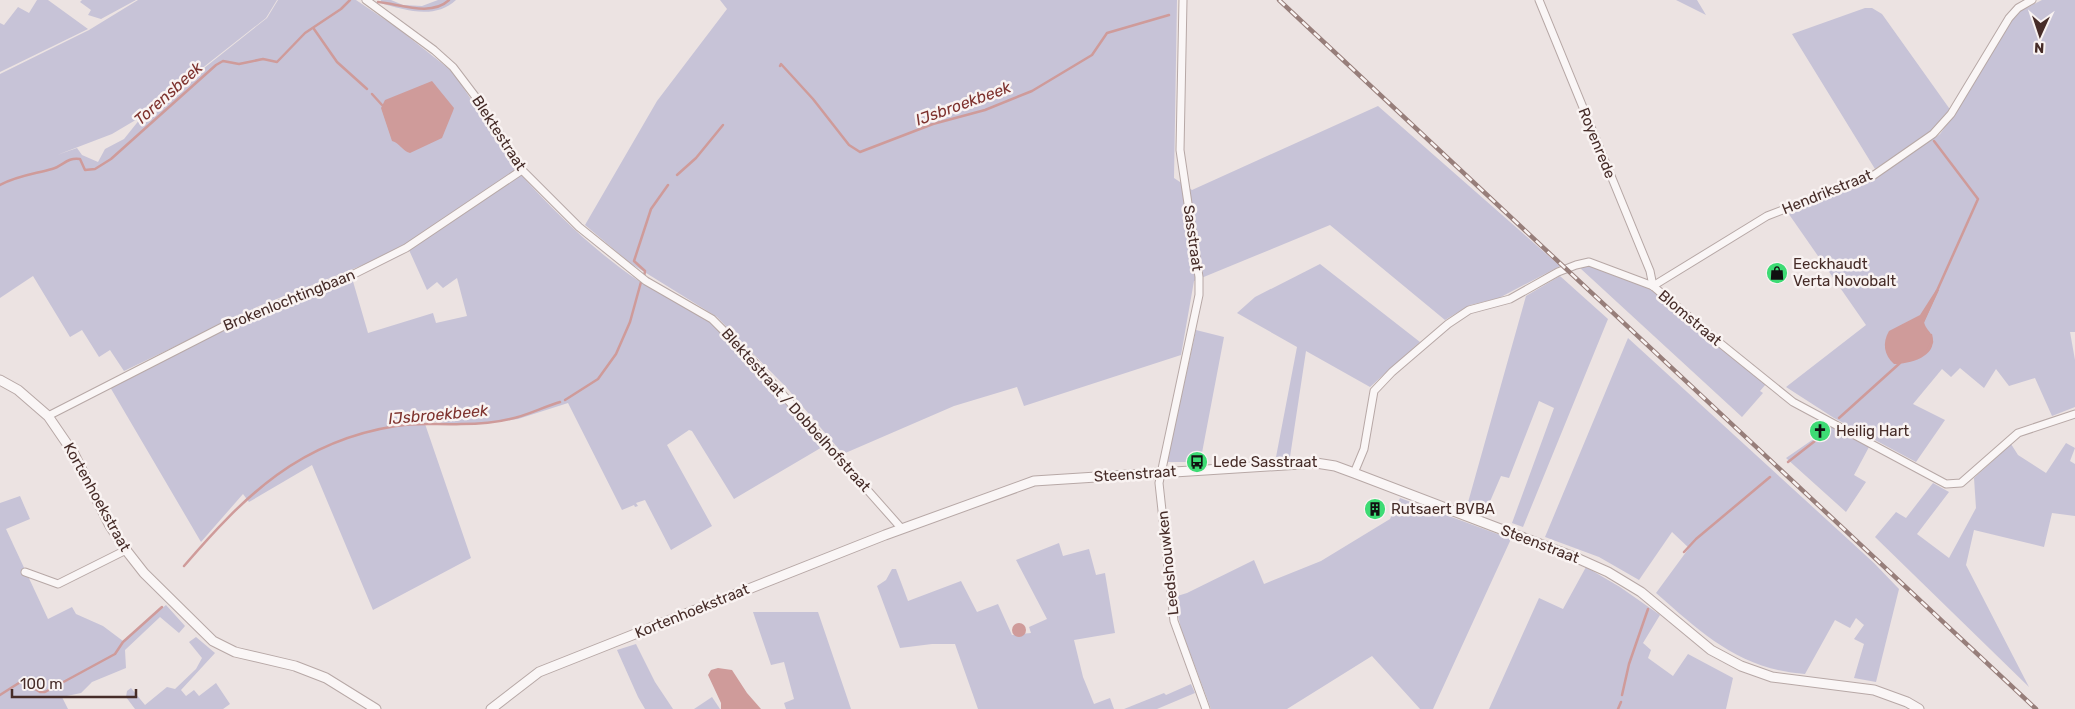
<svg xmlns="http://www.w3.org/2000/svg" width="2075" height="709" font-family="Rubik,sans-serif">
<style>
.green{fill:#c7c3d7}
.water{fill:#cf9b9a}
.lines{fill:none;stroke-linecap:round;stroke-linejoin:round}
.stream{stroke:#cf9b9a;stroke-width:2.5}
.minor-casing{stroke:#b7a8a6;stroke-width:9}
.tertiary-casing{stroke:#b7a8a6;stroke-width:11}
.minor{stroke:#faf6f6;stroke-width:7}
.tertiary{stroke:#faf6f6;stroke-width:9}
.rail-casing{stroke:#977e7a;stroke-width:4.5}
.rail{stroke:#f9f3f2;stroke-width:2.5;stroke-dasharray:8;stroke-linecap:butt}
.labels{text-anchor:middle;stroke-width:5;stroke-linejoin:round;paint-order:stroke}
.street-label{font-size:15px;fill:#462c28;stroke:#f9f3f2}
.poi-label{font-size:15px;fill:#462c28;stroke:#f9f3f2;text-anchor:start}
.water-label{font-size:16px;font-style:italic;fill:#7e322e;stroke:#f9f3f2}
</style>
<rect width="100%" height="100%" fill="#ece3e2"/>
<g class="green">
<path d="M37 0H48L88 29 0 72V23L4 25 18 7 29 13Z"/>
<path d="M82 0H136L101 19 88 15 91 10 80 2Z"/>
<path d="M138 0H277L266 18 139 118 112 134 57 155 77 148 82 155 98 162 105 149 124 139 140 119 267 18 278 0H356L396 27 453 72 517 169 410 243 386 256 259 306 124 371 110 350 99 357 82 330 70 337 33 276 0 298V74L89 30Z"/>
<path d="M381 0H391L403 5 422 6 438 0H456C435 20 405 10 380 3Z"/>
<path d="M720 0H1177L1174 178 1192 190 1378 106 1560 266 1499 298 1470 305 1445 320 1330 225 1194 281 1181 355 1024 406 1017 387 954 406 843 454 786 387 717 317 630 263 585 225 657 101 727 9Z"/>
<path d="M1676 0H1697L1706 15Z"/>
<path d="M2042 0H2075V332H2070L2075 360V407L2052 416 2035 378 2009 386 1996 369 1984 388 1960 368 1951 377 1942 369 1913 404 1945 420 1916 462 1834 418 1786 387 1866 325 1786 210 1863 185 1883 173 1940 134 1953 116 2013 18 2020 11Z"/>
<path d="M1865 8H1872L1882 14 1949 108H1951L1928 134 1875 169 1792 34Z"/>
<path d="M521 175C556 213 595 252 639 281 660 295 686 303 705 318 750 354 786 403 824 446L734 499 692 431 689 430 667 445 712 526 671 550 645 500 636 503 638 506 635 507 634 505 622 510 568 403 518 419 470 425 424 421 471 558 373 610 312 465 249 502 243 494 201 542 110 387 228 326 352 278 368 333 433 313 436 323 467 316 457 278 443 288 437 282 427 290 409 250Z"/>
<path d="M1320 264 1420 342 1370 387 1306 351 1290 457H1276L1297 347 1237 313 1255 297Z"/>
<path d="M1587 265 1644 284 1766 384 1760 391 1763 393 1742 417 1580 268Z"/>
<path d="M1560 276 1608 319 1523 527 1512 523 1554 408 1539 401 1509 478 1501 476 1485 513 1467 506 1526 296Z"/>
<path d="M1196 330 1224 337 1201 458 1191 459 1187 462H1167Z"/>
<path d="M1628 338 1874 563 1899 589 1876 682 1854 678 1864 644 1854 639 1864 625 1856 618 1850 628 1835 620 1805 674C1739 669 1703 634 1656 593L1689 548 1672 532 1639 580 1599 557 1545 537Z"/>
<path d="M1831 427 1869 447 1854 475 1866 482 1846 512 1786 458Z"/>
<path d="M2066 443 2075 448 2070 461 2075 464V516L2052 513 2044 547 1974 530 1966 565 2029 687 1875 537 1896 512 1906 518 1933 483 1949 492 1917 534 1949 558 1976 508 1974 478 2011 444 2018 455 2046 473Z"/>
<path d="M20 496 30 519 6 529 48 619 72 607 76 614 103 626 123 641 166 605 185 626 179 633 160 617 125 650 126 668 92 682 81 693 62 697 68 709H0V503Z"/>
<path d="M1400 498 1511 539 1433 709H1420L1372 656 1287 709H1211L1181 629 1174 597 1187 593 1254 560 1264 584 1321 561 1390 519Z"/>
<path d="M1059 543 1063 556 1089 549 1096 575 1105 573 1115 633 1074 640 1083 677 1094 704 1110 698 1114 709H978L955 644H932L900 648 877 586 886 580 892 569H896L908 601 961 581 977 612 998 604 1012 635 1031 633 1029 627 1047 619 1016 560Z"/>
<path d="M1586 567 1620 587 1660 615 1643 643 1651 650 1648 658 1673 676 1688 654 1733 678 1726 709H1489L1539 598 1563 609Z"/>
<path d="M753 612H818L851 709H786L784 703 794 699 784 662 771 665Z"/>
<path d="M196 637 215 653 181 690 186 696 194 690 199 696 216 683 230 704 223 709H135L126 697 127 691 131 688 145 705 167 687 175 689 196 669 202 658 189 642Z"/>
<path d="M636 644 655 682 673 709H645L638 697 617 650Z"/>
<path d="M1191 684 1195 693 1157 709H1124L1164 693 1166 695Z"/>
<path d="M712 697 720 709H694Z"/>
</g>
<g class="water">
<path d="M432 81 454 108 453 111 442 138 410 153C402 151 400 143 392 141L381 108 385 100Z"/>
<path d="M1936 290H1939L1924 322C1925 328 1930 331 1932 336 1938 357 1909 364 1894 364 1884 355 1882 343 1889 331L1920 315Z"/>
<circle cx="1019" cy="630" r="7"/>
<path d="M718 668 732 670 747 693 761 709H721V703L708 675 711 670Z"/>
</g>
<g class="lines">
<g class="stream">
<path d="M378 2C400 4 431 17 449 0"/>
<path d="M314 29 337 62 367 89"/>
<path d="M780 66 781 64 813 99 849 145 860 152 933 124 985 110 1032 91 1092 55 1107 33 1169 15"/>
<path d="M372 94 382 105"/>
<path d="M677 175 696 158 723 125"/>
<path d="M0 185C16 176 34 174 52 169 63 166 67 157 80 159L85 170 95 169 111 159 216 65 223 61 239 64 263 59 277 62 305 33 341 9 350 0"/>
<path d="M644 277 645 271 634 261 651 209 668 185"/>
<path d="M1923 322 1978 199 1934 141"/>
<path d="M1928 350 1932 342 1931 335"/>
<path d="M565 400 598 379 616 354 630 322 641 282"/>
<path d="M1839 418 1900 363"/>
<path d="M1788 462 1829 430"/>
<path d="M1684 552 1696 539 1770 477"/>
<path d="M184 566C245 495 300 441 396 426 418 422 439 425 461 424 476 424 494 423 510 419 526 416 543 407 560 402"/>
<path d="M0 695 22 681 40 692H45L115 654 123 642 162 607"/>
<path d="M1622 695 1629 664 1648 609"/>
<path d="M1618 709 1621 702"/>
</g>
<g class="minor-casing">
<g id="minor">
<path d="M366 0 434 50 453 67 478 100 522 170 579 227 646 281 712 319 746 353 902 529"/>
<path d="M1183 0 1180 150 1199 277V295L1159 483 1174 621 1206 709"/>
<path d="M1539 0 1650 271 1653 286"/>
<path d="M1653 286 1767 216 1874 175 1933 134 1951 114 2009 18 2018 8 2032 0"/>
<path d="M48 416 226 325 352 275 406 248 522 170"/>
<path d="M1354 473 1364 449 1374 391 1392 372 1448 324 1469 310 1510 299 1558 272 1576 265 1589 262 1653 286 1710 335 1793 402 1946 484 1961 483 2018 433 2075 414"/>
<path d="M25 572 58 584 126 550"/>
</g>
</g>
<g class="tertiary-casing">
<g id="tertiary">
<path d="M0 380 18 390 48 416 74 454 110 526 126 550 144 573 213 641 235 652 295 666 326 678 376 709"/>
<path d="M491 709 539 672 885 535 1034 481 1316 463 1335 466 1354 473 1579 559 1608 572 1641 592 1711 650 1741 666 1772 677 1874 690 1907 702 1919 709"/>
</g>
</g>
<use href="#minor" class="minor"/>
<use href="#tertiary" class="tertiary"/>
<g class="rail-casing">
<path id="rail" d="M1279 0 2036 709"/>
</g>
<use href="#rail" class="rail"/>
</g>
<defs>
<g id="shop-disc" transform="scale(1.125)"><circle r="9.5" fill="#3ddb74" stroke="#f9f3f2"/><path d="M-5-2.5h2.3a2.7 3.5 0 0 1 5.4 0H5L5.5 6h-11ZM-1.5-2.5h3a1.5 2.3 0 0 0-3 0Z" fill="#111"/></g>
<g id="church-disc" transform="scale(1.125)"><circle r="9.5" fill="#3ddb74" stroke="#f9f3f2"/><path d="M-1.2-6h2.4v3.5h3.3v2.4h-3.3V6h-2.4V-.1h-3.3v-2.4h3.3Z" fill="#111"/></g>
<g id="bus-disc" transform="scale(1.125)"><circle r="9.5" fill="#3ddb74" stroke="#f9f3f2"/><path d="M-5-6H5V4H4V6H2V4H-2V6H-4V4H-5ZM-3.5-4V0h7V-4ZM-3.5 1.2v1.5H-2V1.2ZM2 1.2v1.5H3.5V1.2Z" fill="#111"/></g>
<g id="building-disc" transform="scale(1.125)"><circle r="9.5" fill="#3ddb74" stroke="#f9f3f2"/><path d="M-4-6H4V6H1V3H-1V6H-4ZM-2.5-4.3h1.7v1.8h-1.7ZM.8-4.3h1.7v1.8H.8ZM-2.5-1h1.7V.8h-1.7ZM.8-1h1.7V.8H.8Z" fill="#111"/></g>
</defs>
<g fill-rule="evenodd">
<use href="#shop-disc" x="1777" y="273"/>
<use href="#church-disc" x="1820" y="431"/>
<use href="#bus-disc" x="1197" y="462"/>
<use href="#building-disc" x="1375" y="509"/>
</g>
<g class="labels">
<g class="street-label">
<text transform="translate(499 133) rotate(57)" y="5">Blektestraat</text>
<text transform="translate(1597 143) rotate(68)" y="5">Royenrede</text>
<text transform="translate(1827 192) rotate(-22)" y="5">Hendrikstraat</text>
<text transform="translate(1193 238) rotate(82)" y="5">Sasstraat</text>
<text transform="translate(289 300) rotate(-22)" y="5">Brokenlochtingbaan</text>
<text transform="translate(1690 318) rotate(40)" y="5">Blomstraat</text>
<text transform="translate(796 410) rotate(48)" y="5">Blektestraat / Dobbelhofstraat</text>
<text transform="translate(1135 474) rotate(-4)" y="5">Steenstraat</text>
<text transform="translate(97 497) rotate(61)" y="5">Kortenhoekstraat</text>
<text transform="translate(1540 544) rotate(21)" y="5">Steenstraat</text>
<text transform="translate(1168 563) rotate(-96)" y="5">Leedshouwken</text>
<text transform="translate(692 611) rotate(-22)" y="5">Kortenhoekstraat</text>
</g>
<g class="poi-label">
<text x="1793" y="269">Eeckhaudt<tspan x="1793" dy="17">Verta Novobalt</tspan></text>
<text x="1836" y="436">Heilig Hart</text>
<text x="1213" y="467">Lede Sasstraat</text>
<text x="1391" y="514">Rutsaert BVBA</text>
</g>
<g class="water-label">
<text transform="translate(168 93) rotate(-42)" y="6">Torensbeek</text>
<text transform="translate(963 103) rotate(-20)" y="6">IJsbroekbeek</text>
<text transform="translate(438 414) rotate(-5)" y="6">IJsbroekbeek</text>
</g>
</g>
<g transform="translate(2040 35) rotate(183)" stroke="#f9f3f2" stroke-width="4" paint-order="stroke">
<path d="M0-4L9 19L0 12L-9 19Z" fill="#462c28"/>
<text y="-8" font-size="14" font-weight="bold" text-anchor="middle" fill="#462c28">N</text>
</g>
<path d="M12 689v8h124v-8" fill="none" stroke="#462c28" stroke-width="2.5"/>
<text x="20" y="689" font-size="15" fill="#462c28" stroke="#f9f3f2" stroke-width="4" paint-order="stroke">100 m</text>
</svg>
